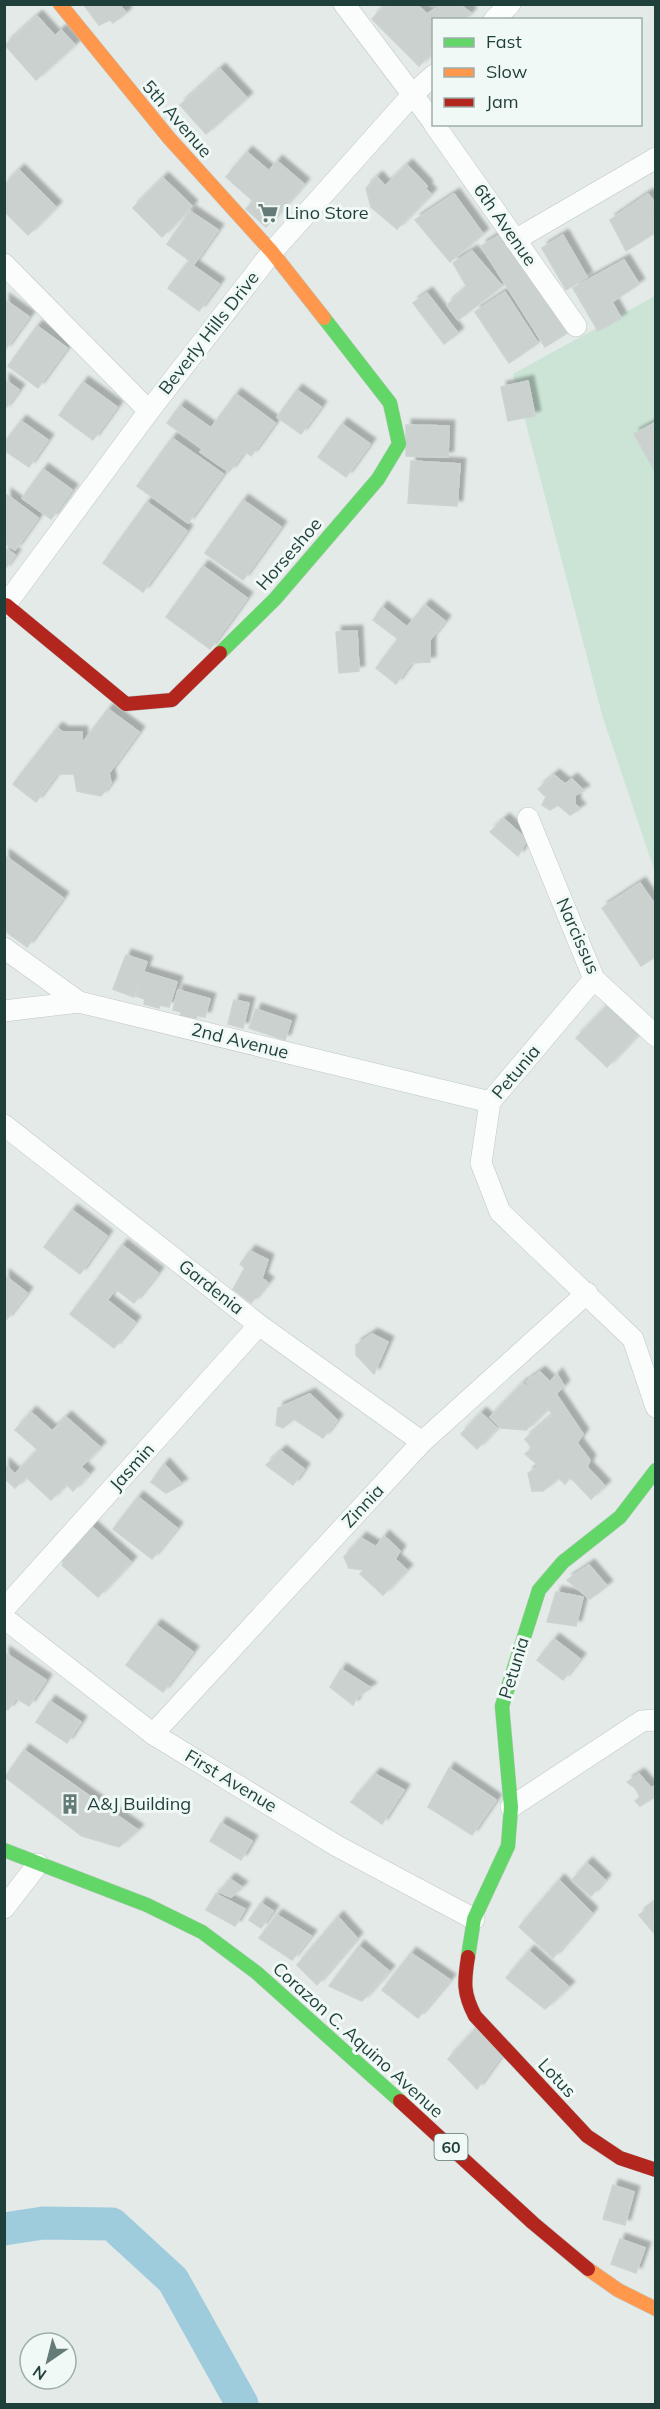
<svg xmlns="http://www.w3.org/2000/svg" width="660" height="2409" font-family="Mulish,sans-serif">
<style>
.green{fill:#cbe4d6}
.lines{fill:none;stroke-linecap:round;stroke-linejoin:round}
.river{stroke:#9fccdd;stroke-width:33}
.building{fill:#cad1cf;stroke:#ccd3d1;stroke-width:1.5;filter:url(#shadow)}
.street-casing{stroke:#c0c7c5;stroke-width:22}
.fast-casing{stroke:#bec8c5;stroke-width:15}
.slow-casing{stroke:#bec8c5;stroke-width:15}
.jam-casing{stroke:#bec8c5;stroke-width:15}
.street{stroke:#fbfcfc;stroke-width:21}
.fast{stroke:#63d668;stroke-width:14}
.slow{stroke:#ff974d;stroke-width:14}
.jam{stroke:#b3261e;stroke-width:14}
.labels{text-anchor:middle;stroke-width:6;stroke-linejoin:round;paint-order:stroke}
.shield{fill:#f1f9f6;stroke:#5e7773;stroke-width:1.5}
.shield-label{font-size:16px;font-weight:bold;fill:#1f3f3b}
.street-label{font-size:18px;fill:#1f3f3b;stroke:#f1f9f6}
.poi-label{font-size:18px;fill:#1f3f3b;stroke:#f1f9f6;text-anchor:start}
</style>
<defs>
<filter id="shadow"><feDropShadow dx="5.5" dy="-5.5" stdDeviation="1.5" flood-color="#0004"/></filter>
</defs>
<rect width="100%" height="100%" fill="#e3eae8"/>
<path class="green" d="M655 296V872L603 718 513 374Z"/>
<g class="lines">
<path class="river" d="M4 2229 43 2223 112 2224 173 2280 242 2404"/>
</g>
<g class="building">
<path d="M83 4H119L126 13 113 23 110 20 99 25Z"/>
<path d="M386 4H416L427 14 442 4H459L471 13 464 20H434V51L419 66 372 19Z"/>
<path d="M37 16 55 36 61 30 75 45 36 80 5 45Z"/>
<path d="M220 69 247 98 206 134 180 105Z"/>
<path d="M247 152 269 171 277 161 304 184 266 227 246 209 253 201 226 177Z"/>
<path d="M407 165 427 186 426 189 431 194 397 229 371 207 366 188 377 177 385 186Z"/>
<path d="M19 170 56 207 28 235 4 211V185Z"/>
<path d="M163 178 192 206 162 237 133 208Z"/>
<path d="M454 194 483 234 450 262 415 220Z"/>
<path d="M648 194 656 204V212L652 215 656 222V232L626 251 610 220Z"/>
<path d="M190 211 218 230 194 264 167 244Z"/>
<path d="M563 235 587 277 566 290 542 248Z"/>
<path d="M498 236 530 281 536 279 570 331 545 347 481 246Z"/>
<path d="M472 251 502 286 458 320 447 305 467 287 453 263Z"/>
<path d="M624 260 639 284 612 302 621 318 598 331 573 288Z"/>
<path d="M188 262 219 284 199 311 168 288Z"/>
<path d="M505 292 538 343 509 363 475 312Z"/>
<path d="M427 293 458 333 444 344 413 303Z"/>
<path d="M4 299 29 317 5 350H4Z"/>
<path d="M37 326 67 348 38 388 8 366Z"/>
<path d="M4 379 19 390 4 410Z"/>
<path d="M528 381 535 416 508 421 501 387Z"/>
<path d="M83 382 117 407 93 440 59 415Z"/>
<path d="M297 390 321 407 301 434 277 417Z"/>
<path d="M236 394 275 423 251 456 245 451 229 472 200 452 203 449 167 423 180 406 211 428Z"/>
<path d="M21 421 48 440 29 467 4 450V443Z"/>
<path d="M656 422V473L634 434Z"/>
<path d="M342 424 370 444 346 477 318 457Z"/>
<path d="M406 425 449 426 448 457 406 456Z"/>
<path d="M172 438 223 474 188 523 137 486Z"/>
<path d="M411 461 460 464 457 506 408 503Z"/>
<path d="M43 469 72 490 51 519 22 498Z"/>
<path d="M6 494 38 518 15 550 4 543Z"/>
<path d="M243 500 281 527 243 580 205 553Z"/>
<path d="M147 502 187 531 143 592 103 563Z"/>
<path d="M4 547 15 555 4 570Z"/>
<path d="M203 566 247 598 210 649 166 617Z"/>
<path d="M425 605 445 621 430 640V662L411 663 396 684 376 668 398 639 373 620 382 607 407 627Z"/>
<path d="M357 631 359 671 339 673 336 632Z"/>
<path d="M108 709 139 732 109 773 111 783 101 796 77 791 74 774H57L36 802 13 784 57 728 63 732H82V741H84Z"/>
<path d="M554 775 565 784 572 779 584 791 575 795V804L580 809 570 815 558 805 550 810 542 805 546 797 538 789Z"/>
<path d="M504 819 527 840 518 856 490 832Z"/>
<path d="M4 855 63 898 27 947 4 930Z"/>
<path d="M640 883 656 906V956L641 966 602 908Z"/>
<path d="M126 955 147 962 134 997 113 989Z"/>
<path d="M144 972 177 982 169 1007 160 1005 159 1008 144 1004 145 999 136 996Z"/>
<path d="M178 990 210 999 205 1017 197 1015 195 1021 180 1017 181 1012 173 1010Z"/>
<path d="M234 1000 249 1003 243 1028 228 1024Z"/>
<path d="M610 1003 640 1032 607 1067 576 1038Z"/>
<path d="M256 1009 291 1021 285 1040 249 1028Z"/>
<path d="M72 1210 107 1236 80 1274 44 1247Z"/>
<path d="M122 1245 158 1273 134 1303 99 1276Z"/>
<path d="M250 1251 268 1260 262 1278 268 1283 251 1303 233 1289 245 1268 240 1264Z"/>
<path d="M4 1275 27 1293 6 1320 4 1319Z"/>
<path d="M99 1277 115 1290 107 1300 135 1322 114 1348 70 1314Z"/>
<path d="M372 1334 388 1342 374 1374 356 1355V1345Z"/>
<path d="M540 1372 550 1382 557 1374 564 1386 556 1394 583 1434 577 1443 590 1460 587 1467 605 1486 591 1499 570 1477 565 1484 559 1478 543 1491H532L528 1473 539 1466 525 1454 532 1448 525 1439 553 1415 526 1382Z"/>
<path d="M523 1383 548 1408 526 1430 501 1428 490 1417Z"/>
<path d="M310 1394 337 1420 323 1438 294 1419 283 1428 276 1425 278 1408Z"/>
<path d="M31 1412 52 1431 66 1417 100 1447 81 1467 89 1474 73 1491 66 1484 51 1500 26 1477 15 1488 4 1478V1464L15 1474 38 1450 15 1430Z"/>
<path d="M481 1413 497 1428 477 1449 461 1434Z"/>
<path d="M281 1451 304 1469 293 1485 266 1465Z"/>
<path d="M164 1464 182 1484 166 1493 151 1482Z"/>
<path d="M138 1497 177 1528 152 1559 113 1529Z"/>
<path d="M91 1526 131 1562 98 1597 62 1565 64 1562 56 1559 66 1549 70 1552Z"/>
<path d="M384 1536 400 1551 395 1559 407 1570 383 1595 360 1574 364 1570 349 1568 344 1557 361 1538 376 1547Z"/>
<path d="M589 1565 607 1586 590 1599 567 1580Z"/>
<path d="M556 1592 583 1597 576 1626 547 1622Z"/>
<path d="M156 1625 193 1652 163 1692 126 1665Z"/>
<path d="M554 1639 580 1659 563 1680 537 1660Z"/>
<path d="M4 1652 46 1680 29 1706 16 1698 8 1710 4 1709Z"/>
<path d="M341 1669 371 1688 357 1697 353 1705 330 1687Z"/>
<path d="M50 1701 81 1722 67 1743 36 1722Z"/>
<path d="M24 1750 138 1830 119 1847 82 1836 5 1777Z"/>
<path d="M449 1768 496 1800 472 1835 428 1807Z"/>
<path d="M375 1774 404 1790 382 1824 351 1802Z"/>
<path d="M639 1774 651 1788 656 1785V1796L640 1806 635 1801 640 1797 635 1788 627 1782Z"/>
<path d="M221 1823 252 1841 241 1860 210 1841Z"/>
<path d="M587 1863 605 1880 591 1896 572 1880Z"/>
<path d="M230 1879 242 1887 231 1897 219 1892Z"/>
<path d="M559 1880 592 1913 553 1958 519 1927Z"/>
<path d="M216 1894 245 1909 235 1926 206 1910Z"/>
<path d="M656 1902V1932L654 1933 639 1915Z"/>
<path d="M261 1903 273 1911 261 1928 249 1920Z"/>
<path d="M277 1915 311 1936 292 1960 259 1938Z"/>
<path d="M338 1917 357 1938 317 1985 297 1965Z"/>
<path d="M359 1946 389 1971 362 2001 329 1986Z"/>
<path d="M529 1951 569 1987 545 2009 506 1978Z"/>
<path d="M411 1953 450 1980 418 2018 382 1990Z"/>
<path d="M479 2025 504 2052 477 2089 448 2059Z"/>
<path d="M613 2185 634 2192 625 2225 603 2219Z"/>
<path d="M620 2239 645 2248 636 2273 611 2264Z"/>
</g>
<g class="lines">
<g class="street-casing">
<g id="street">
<path d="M344 4 434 123"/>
<path d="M494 20 510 4"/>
<path d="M434 124 576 326"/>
<path d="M515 240 656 158"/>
<path d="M4 264 149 411"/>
<path d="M4 607 149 411 272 252 413 94 434 75"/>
<path d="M528 818 594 979 656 1036"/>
<path d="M4 948 79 1002 490 1102"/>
<path d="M594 979 490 1102 481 1163 500 1212 633 1339 656 1407"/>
<path d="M4 1011 79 1002"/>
<path d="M4 1125 259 1325 422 1442"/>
<path d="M4 1609 259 1325"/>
<path d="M4 1618 153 1734 337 1846 474 1919"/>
<path d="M153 1734 422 1442 587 1293"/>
<path d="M511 1807 642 1721 656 1720"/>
<path d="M4 1908 38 1864"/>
</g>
</g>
<g class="fast-casing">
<g id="fast">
<path d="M220 653 275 599 378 479 399 444 390 403 324 318"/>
<path d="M4 1850 147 1905 202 1932 257 1973 400 2101"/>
<path d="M468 1957 474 1919 508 1846 511 1807 502 1706 539 1590 563 1562 620 1517 656 1470"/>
</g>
</g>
<g class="slow-casing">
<g id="slow">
<path d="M60 4 169 138 272 252 324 318"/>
<path d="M588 2269 618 2290 656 2309"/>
</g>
</g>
<g class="jam-casing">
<g id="jam">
<path d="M6 605 126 704 172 700 220 653"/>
<path d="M468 1957C464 1982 463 1993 475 2016L587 2136 620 2158 656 2170"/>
<path d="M400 2101 533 2223 588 2269"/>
</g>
</g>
<use href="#street" class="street"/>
<use href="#fast" class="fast"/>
<use href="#slow" class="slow"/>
<use href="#jam" class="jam"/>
</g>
<defs>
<g id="supermarket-bare" transform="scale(1.62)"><path d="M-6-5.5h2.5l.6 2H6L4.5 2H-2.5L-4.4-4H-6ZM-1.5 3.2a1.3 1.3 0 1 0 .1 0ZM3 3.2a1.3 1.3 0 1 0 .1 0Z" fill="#647b78" stroke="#f1f9f6" stroke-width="2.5" paint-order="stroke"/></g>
<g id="building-bare" transform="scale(1.62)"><path d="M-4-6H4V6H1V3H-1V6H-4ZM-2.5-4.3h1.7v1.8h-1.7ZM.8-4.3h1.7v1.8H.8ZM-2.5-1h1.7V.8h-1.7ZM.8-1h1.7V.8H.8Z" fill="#647b78" stroke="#f1f9f6" stroke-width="2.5" paint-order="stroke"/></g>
</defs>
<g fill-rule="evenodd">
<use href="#supermarket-bare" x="268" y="213"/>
<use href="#building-bare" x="70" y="1804"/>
</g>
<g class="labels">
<rect class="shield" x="434.5" y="2134" width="33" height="26" rx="4.5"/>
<g class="shield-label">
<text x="451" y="2153">60</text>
</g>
<g class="street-label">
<text transform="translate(177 119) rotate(49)" y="6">5th Avenue</text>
<text transform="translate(505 225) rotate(55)" y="6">6th Avenue</text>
<text transform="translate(209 333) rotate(-52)" y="6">Beverly Hills Drive</text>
<text transform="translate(289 554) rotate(-49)" y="6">Horseshoe</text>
<text transform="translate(578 936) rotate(66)" y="6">Narcissus</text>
<text transform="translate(240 1041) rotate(14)" y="6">2nd Avenue</text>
<text transform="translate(516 1072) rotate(-50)" y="6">Petunia</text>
<text transform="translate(211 1287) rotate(38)" y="6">Gardenia</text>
<text transform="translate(132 1467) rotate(-48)" y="6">Jasmin</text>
<text transform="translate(363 1506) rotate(-47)" y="6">Zinnia</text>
<text transform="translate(514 1668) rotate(-73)" y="6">Petunia</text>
<text transform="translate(231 1781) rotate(31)" y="6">First Avenue</text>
<text transform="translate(358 2040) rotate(42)" y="6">Corazon C. Aquino Avenue</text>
<text transform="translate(557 2078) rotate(47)" y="6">Lotus</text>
</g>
<g class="poi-label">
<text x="285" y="219">Lino Store</text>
<text x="87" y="1810">A&amp;J Building</text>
</g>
</g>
<rect width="660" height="2409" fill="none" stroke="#1f3f3b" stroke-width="12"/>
<rect x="432" y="18" width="210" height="108" fill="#f1f9f6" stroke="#9dafab" stroke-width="1.5"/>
<rect x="444" y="38" width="30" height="9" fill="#63d668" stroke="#9dafab" stroke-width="1.5"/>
<text x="486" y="48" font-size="18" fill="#1f3f3b">Fast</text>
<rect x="444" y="68" width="30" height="9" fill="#ff974d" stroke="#9dafab" stroke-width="1.5"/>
<text x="486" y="78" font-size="18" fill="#1f3f3b">Slow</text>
<rect x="444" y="98" width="30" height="9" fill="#b3261e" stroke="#9dafab" stroke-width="1.5"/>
<text x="486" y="108" font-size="18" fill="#1f3f3b">Jam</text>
<g transform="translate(48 2361) rotate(215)"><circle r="28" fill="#f1f9f6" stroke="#9dafab" stroke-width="1.5"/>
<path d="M0-4.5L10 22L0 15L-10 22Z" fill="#647b78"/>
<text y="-9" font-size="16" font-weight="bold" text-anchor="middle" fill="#1f3f3b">N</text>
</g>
</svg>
